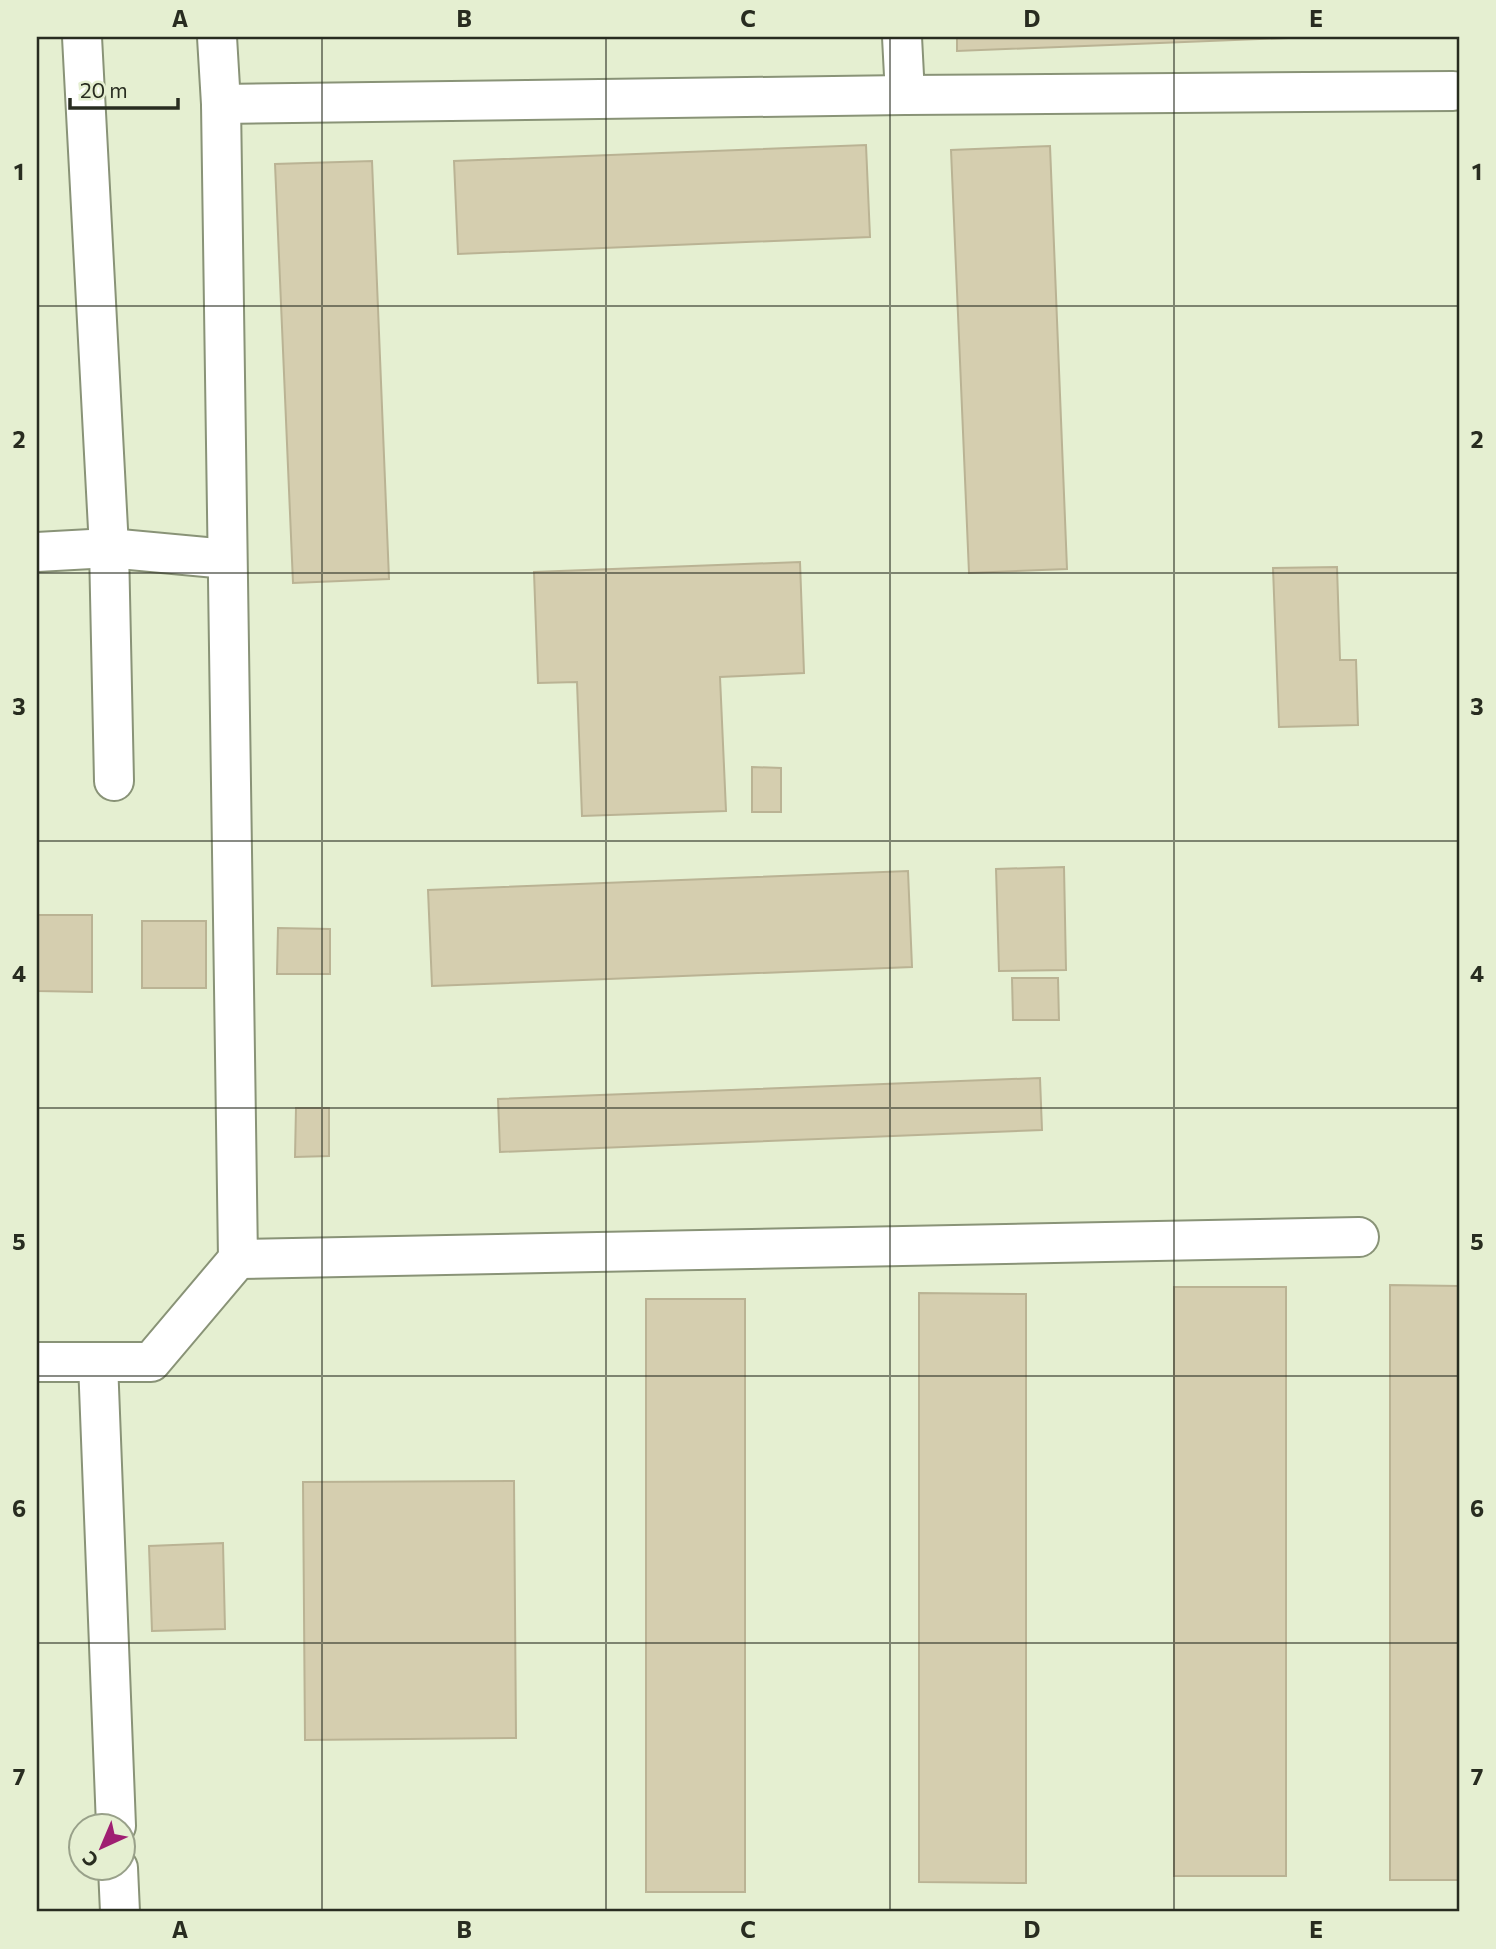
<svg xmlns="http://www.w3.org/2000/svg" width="1496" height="1949" font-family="Commissioner,sans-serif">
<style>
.building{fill:#d5ceaf;stroke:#bab394;stroke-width:2}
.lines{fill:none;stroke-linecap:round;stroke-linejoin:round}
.minor-casing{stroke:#899377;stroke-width:42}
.minor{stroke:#fff;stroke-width:38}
.grid{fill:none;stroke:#282c20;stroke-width:2;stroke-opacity:0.55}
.neatline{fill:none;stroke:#282c20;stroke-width:2.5}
.grid-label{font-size:23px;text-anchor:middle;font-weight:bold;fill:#282c20}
</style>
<rect width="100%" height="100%" fill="#e5efd1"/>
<g class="building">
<path d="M957 37H1313L957 51Z"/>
<path d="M866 145 870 237 458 254 454 161Z"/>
<path d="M1050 146 1067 569 969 573 951 150Z"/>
<path d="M372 161 389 579 293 583 275 164Z"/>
<path d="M800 562 804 673 720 677 726 811 582 816 577 682 538 683 534 572Z"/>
<path d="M1337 567 1340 660H1356L1358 725 1279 727 1273 568Z"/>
<path d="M752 767 781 768V812H752Z"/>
<path d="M1064 867 1066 970 999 971 996 869Z"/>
<path d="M908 871 912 967 432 986 428 890Z"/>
<path d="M37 915H92V992L37 991Z"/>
<rect x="142" y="921" width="64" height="67"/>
<path d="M278 928 330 929V974H277Z"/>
<path d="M1012 978H1058L1059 1020H1013Z"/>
<path d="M1040 1078 1042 1130 500 1152 498 1099Z"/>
<path d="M296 1108H329V1156L295 1157Z"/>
<path d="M1390 1285 1459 1286V1880H1390Z"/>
<rect x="1174" y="1287" width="112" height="589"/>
<path d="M919 1293 1026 1294V1883L919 1882Z"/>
<rect x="646" y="1299" width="99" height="593"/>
<path d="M514 1481 516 1738 305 1740 303 1482Z"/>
<path d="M223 1543 225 1629 152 1631 149 1546Z"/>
</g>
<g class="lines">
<g class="minor-casing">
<g id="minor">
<path d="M82 37 109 548 114 781"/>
<path d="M217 37 221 104 238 1259 1359 1237"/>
<path d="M902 37 905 95 1453 91"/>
<path d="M221 104 905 95"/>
<path d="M37 552 109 548 227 559"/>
<path d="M37 1362H151L238 1259"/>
<path d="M98 1362 116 1826"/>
<path d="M118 1868 120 1912"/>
</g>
</g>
<use href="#minor" class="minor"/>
</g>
<path class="grid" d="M322 37V1912M606 37V1912M890 37V1912M1174 37V1912M37 306H1459M37 573H1459M37 841H1459M37 1108H1459M37 1376H1459M37 1643H1459"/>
<rect width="1496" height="1949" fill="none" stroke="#e5efd1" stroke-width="77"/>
<g transform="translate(102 1847) rotate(224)"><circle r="33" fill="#e5efd1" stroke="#99a18a" stroke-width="2"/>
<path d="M0-5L12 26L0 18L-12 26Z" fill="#9f1f72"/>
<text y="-10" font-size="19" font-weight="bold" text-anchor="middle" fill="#282c20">С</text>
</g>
<path d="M70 98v10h108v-10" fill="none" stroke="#282c20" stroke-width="3.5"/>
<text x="80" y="98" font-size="21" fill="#282c20" stroke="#e5efd1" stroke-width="5" paint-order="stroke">20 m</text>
<rect x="38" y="38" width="1420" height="1872" class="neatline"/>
<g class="grid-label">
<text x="180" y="27">A</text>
<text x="464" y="27">B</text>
<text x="748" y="27">C</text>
<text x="1032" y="27">D</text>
<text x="1316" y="27">E</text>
<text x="19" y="180">1</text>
<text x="1477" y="180">1</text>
<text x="19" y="448">2</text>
<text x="1477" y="448">2</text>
<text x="19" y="715">3</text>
<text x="1477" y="715">3</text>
<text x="19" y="982">4</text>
<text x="1477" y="982">4</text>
<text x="19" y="1250">5</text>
<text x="1477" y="1250">5</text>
<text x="19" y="1517">6</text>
<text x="1477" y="1517">6</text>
<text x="19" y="1785">7</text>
<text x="1477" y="1785">7</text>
<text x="180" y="1938">A</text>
<text x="464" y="1938">B</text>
<text x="748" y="1938">C</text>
<text x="1032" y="1938">D</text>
<text x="1316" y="1938">E</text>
</g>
</svg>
